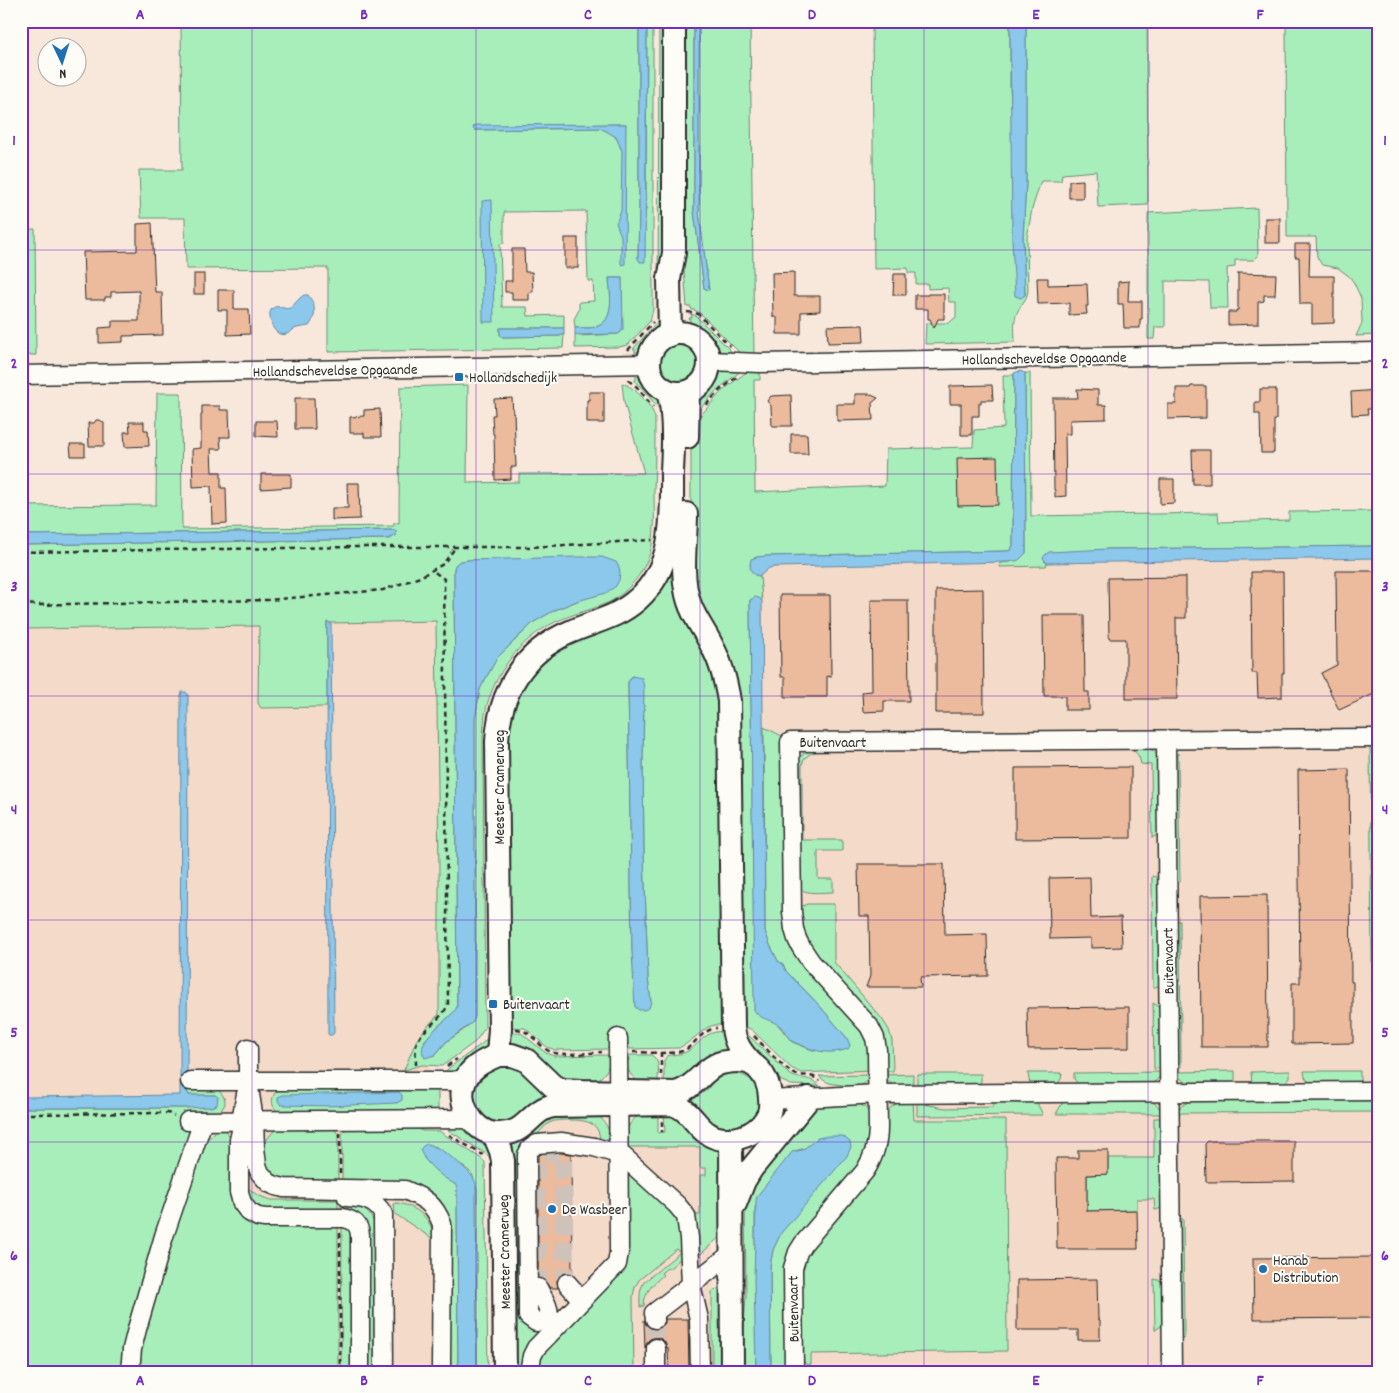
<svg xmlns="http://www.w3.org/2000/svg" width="1399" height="1393" font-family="Dekko,sans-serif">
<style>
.built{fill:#f4dac9}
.green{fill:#a8eebb;stroke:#6a8c73;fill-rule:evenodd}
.water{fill:#8cc7ec;stroke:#65899f}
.building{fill:#ecba9d;stroke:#2b2b2b}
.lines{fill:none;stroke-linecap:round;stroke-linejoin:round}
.minor-tunnel{stroke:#cfc2b9;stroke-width:18;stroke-dasharray:18 9;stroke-linecap:butt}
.minor-casing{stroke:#2b2b2b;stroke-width:21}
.major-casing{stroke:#2b2b2b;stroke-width:26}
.path{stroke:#2b2b2b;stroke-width:2.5;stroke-dasharray:5 4;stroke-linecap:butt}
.minor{stroke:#fdfcf7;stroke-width:18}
.major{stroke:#fdfcf7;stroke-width:22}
.grid{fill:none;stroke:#7b2cbf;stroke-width:1;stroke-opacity:0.55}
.poi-dot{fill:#1f6fb2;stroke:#fdfcf7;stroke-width:2}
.labels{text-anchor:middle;stroke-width:4;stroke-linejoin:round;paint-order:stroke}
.street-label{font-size:15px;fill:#2b2b2b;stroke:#fdfcf7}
.poi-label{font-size:15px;fill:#2b2b2b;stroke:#fdfcf7;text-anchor:start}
.neatline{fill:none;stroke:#7b2cbf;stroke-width:2}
.grid-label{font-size:16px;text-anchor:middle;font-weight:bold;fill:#7b2cbf}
</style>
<rect width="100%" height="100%" fill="#f8e8dc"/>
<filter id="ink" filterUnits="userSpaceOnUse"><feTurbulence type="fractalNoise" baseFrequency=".02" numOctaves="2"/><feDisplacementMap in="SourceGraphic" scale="10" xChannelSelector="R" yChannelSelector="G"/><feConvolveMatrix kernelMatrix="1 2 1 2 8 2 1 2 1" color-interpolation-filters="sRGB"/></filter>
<g filter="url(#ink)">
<g class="built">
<path d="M21 539 465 574 467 1012 430 1045 432 1156 467 1191 468 1372H21Z"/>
<path d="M1378 551V1372H764L829 1148 827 1043 762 1008 755 563Z"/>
<path d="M549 1116 597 1120 604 1137 692 1138 713 1154 712 1218 715 1296V1372H518L516 1143Z"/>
</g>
<g class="green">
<path d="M181 21H639V208L638 258 646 209 647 21H653V310L650 321 628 345 619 347 575 348V334L579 336 618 334 621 332 622 278H609C610 294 616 322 595 327 589 329 581 327 575 328L574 319 579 310V302L594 301 593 281H588L586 211 504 212V243L500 244 502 307H527L528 316 564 315V328H500V335L503 337 560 336 564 334 563 348 328 352V268L186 269 185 218H141L139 170H182ZM626 124 621 149C618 137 611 132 600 128L477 130H474V126Z"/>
<path d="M659 21H666L664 308 658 309Z"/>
<path d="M681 21H694V211L704 288 709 290 699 212V21H750L754 357 743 354 739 352 700 313 694 310H692L691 307H687L681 231Z"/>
<path d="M872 21H1010V88L1025 295 1023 237 1026 182V21H1147L1148 205 1098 207 1096 171 1062 174 1061 181H1041L1032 209 1027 238 1028 291C1027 300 1020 305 1017 313 1013 322 1015 333 1015 342L925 344 926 323H949L956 317V302H949L948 288 928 289V284H916V273H908V268L874 269Z"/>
<path d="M1286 21H1378V335L1356 336 1362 323 1361 298 1354 283 1350 277 1338 268 1322 265 1317 257 1316 237H1287Z"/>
<path d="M1257 208 1258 256 1254 260H1235V267L1227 268 1228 308H1210L1209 282 1165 281V327H1155L1154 339H1148V213Z"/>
<path d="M35 229 36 355H21V230Z"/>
<path d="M691 314 696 316 738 358 718 353 691 323 689 318H692Z"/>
<path d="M660 319V332L646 347 635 353V349H633Z"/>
<circle cx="680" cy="364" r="20"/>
<path d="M758 368 760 373V380H754L755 492 885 486 886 449 973 447 974 430 1004 428 1003 375H1014L1013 545 1011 550 1007 551 766 556 757 557 752 559 750 565 755 575 760 576 762 601 759 598 750 600 753 874 779 1026 792 1042 815 1051 847 1038 818 1004 786 971 783 964 778 961 770 945 765 931 764 727 784 737 786 915 866 1033 871 1070 801 1073 791 1068 752 1030 741 1024 734 714 696 606 691 527V420L701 415 721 392 736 380 748 371Z"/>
<path d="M729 370H742L716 391 698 411V396L720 373Z"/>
<path d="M1025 373H1030L1031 516 1218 513 1219 522 1289 520V512L1378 511V546L1108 549 1044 561 1047 563 1046 566 1000 567V563L1009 562 1026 553Z"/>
<path d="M636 375 645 380 662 397 661 411 640 386 634 381 636 380Z"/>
<path d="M622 383C635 387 652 405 655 418 655 442 655 466 654 490 654 516 657 542 645 565 637 581 622 597 605 604 591 610 576 613 562 619 525 634 498 667 487 705 484 717 483 730 483 743L485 1028 475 1042 442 1066 422 1065 404 1070 416 1041 424 1030 439 1014V872L436 621 331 623 327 622V707L261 708 258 703 259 626 21 629V545L386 539H391L396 531 394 530 21 535V506L156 505 157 393H181L182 529 394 526V523H399L400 387 468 385 467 483 519 482V474L644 473 624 402ZM468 560H496L577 601 555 610 534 622 497 658 480 689 475 719V1017L465 1029 446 1042 435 1055 424 1041 438 1026 454 1013 457 1007 454 569 455 565 460 561Z"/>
<path d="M670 558 719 675 724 1025H715L708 1027 686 1044 679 1048 629 1049 628 1043 610 1046 607 1049 555 1050 547 1047 525 1028 508 1027 506 714 538 658 609 623ZM633 676 644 706 643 758 644 855 648 978 651 1002 632 952 628 682Z"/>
<path d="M1370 744H1378V1066H1373Z"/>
<path d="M1123 746C1137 747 1150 744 1159 757V834L1152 838 1151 765 1141 764C1139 753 1134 749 1123 746Z"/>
<path d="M1002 747V749L817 751C809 754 803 757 802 766V840H842V851H818V879H833V892C822 892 807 895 799 888V759L803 754 813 749Z"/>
<path d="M1178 753 1180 882H1174V759Z"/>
<path d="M1152 876 1160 878V985L1153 988Z"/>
<path d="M807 904H834V962L882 1019 889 1030 892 1041 893 1071H883L882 1047 805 943 799 911 801 907Z"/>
<path d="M1175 921H1180L1181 1067H1175Z"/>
<path d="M1153 1003 1160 1007 1163 1068 1154 1069Z"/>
<path d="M725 1031 733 1048 704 1068 668 1085V1081H664V1060L667 1056C673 1054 680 1055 686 1052 704 1042 701 1032 725 1031Z"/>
<path d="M744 1031 789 1074C802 1082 807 1074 820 1086L791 1085 782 1081 778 1079 771 1069 746 1048Z"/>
<path d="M508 1033H521L546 1053 554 1056 610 1055C609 1085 587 1082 565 1086L514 1050 504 1037Z"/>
<path d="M488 1037H495V1041L459 1072 444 1073 449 1068 484 1042Z"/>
<path d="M629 1055H651C661 1060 658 1072 658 1081 653 1082 646 1083 641 1082 632 1080 626 1068 625 1060H629Z"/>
<path d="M497 1066H507L519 1069 525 1073 541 1090 555 1093 544 1098 543 1096C537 1099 531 1102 527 1107 522 1111 519 1117 513 1120 493 1129 468 1109 476 1088 480 1077 490 1074 497 1066Z"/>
<path d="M1235 1071V1085H1189L1179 1077 1176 1072Z"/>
<path d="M1290 1071V1077L1283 1085 1252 1086 1251 1072Z"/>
<path d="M1304 1071H1360V1084L1311 1085 1305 1077Z"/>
<path d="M1162 1072 1158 1079 1151 1084 1079 1085 1074 1079V1073Z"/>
<path d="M731 1073C755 1073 769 1098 752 1117 748 1121 744 1122 739 1125 737 1126 735 1129 733 1130 728 1131 718 1127 714 1125 705 1121 693 1106 685 1099L696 1097 707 1090 713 1081 725 1074Z"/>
<path d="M1028 1073H1062L1061 1079 1058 1084 1031 1085 1029 1080Z"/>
<path d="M913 1074V1086C897 1087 893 1089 884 1075Z"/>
<path d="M917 1074H981V1081L979 1085 917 1087Z"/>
<path d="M870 1075C867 1084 861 1086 852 1089 840 1081 829 1088 819 1076Z"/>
<path d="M187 1079C200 1084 226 1086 225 1104L220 1112 192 1125 124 1372H21V1108H186L215 1095H189L187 1092Z"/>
<path d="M434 1086V1090H438V1110L279 1113C269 1105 271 1095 280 1088Z"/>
<path d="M1378 1098V1112L1177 1113 1181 1106 1190 1101Z"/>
<path d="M1064 1100H1150L1158 1106 1163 1114H1056Z"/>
<path d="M993 1101H1036L1043 1115 917 1116V1103H919L945 1108 993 1107Z"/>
<path d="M899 1102H913L914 1120H1006L1007 1351 811 1354V1365L806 1364 801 1359 802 1259 868 1177 885 1114 891 1107Z"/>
<path d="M856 1103 865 1107 871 1116 869 1152 798 1240 788 1372H771L770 1266 773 1250 781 1233 818 1138 806 1148 794 1151 755 1207 756 1372H740L746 1298 745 1198 746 1188 812 1108Z"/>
<path d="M595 1113C606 1121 610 1130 611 1143L600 1140C599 1121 584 1120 569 1120 562 1120 555 1120 549 1123 544 1126 540 1132 535 1137L524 1319 544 1327 523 1372H513L508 1138 542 1115Z"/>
<path d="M641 1113H658V1133L665 1132 664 1113H668L724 1146V1233L702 1253 698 1255 691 1215H700V1175H706V1168H700V1147H625C626 1130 627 1124 641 1113Z"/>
<path d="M1154 1118H1164L1162 1207 1159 1209 1155 1210 1154 1199H1137V1210L1087 1211V1175L1108 1174V1158H1154Z"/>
<path d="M408 1126 423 1131H439L479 1157 485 1162 488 1372H477V1189L472 1174 469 1171 435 1146 423 1157 432 1167 456 1185 457 1189 458 1372H449L448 1218C439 1183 412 1184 382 1184 368 1184 355 1184 342 1184V1134L347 1127Z"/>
<path d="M460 1126 488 1148 492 1153V1167L490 1159 486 1154 448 1130 445 1127Z"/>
<path d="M217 1127 227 1132 234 1143 241 1207 338 1221V1372H135L136 1351 203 1142C209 1137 215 1135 217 1127Z"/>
<path d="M280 1127H333L338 1134V1184H289L269 1175 261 1151H263C265 1140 270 1133 280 1127Z"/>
<path d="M627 1171 678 1215 682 1257 669 1269 667 1268 661 1273 663 1275C653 1284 644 1292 644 1306L640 1307C640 1297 639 1290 644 1282L680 1252 676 1249 639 1280 635 1287 633 1296 634 1372H538L543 1352 613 1280Z"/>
<path d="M244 1185 257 1195 270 1200H338V1215L255 1212Z"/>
<path d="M341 1200C370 1209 373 1213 379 1242L374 1243V1372H364V1235L341 1215Z"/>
<path d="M396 1203C415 1205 434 1219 433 1239L395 1214 394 1204Z"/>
<path d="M1181 1219H1183L1184 1339 1180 1338 1177 1221Z"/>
<path d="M342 1222 353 1226 357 1372H341Z"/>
<path d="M1154 1279 1163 1281V1325L1155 1330Z"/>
<path d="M724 1285 725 1372H712V1292Z"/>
</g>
<g class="water">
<path d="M639 21H647L645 262H640L638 259 639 208Z"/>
<path d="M694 21H699V212L709 290 704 288 694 211Z"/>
<path d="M1010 21H1026V182L1023 237 1025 295 1021 298 1015 296 1012 239Z"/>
<path d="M626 124 625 264 622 265 621 264V236L616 223 621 211 622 151 616 137 606 131 600 128 476 130H474L473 128 475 125Z"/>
<path d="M492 200 494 322H483L482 201Z"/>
<path d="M609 278H622L623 329 621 332 618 334 577 335 575 334V328C581 327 589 329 595 327 616 322 610 293 609 278Z"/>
<path d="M304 295H308C316 305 317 316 309 326 305 327 301 327 297 328 293 329 291 332 287 334 278 337 272 329 271 321 270 318 269 313 271 310 277 302 284 311 290 308 295 305 298 298 304 295Z"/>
<path d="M500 328H564V334L560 336 503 337 500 335Z"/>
<path d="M1020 371 1025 373 1026 553 1019 560 1009 562 775 567 769 568 760 576C750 575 749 568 751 559L757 557 766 556 1007 551 1011 550 1013 545 1014 375V373Z"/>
<path d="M394 530 396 531V536L386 539 21 545V535Z"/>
<path d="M1378 546V558L1047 563 1043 558 1045 555 1049 552 1108 549Z"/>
<path d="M576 557H602L616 562 619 567 620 573 619 580 616 586 606 593 577 601 555 610 534 622 515 640 497 658 480 689 475 719V1017L473 1022 446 1042 435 1055 425 1058C412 1039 450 1021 457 1007L454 569 455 565 460 561 468 560Z"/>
<path d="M755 597 759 598 762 601 765 931 770 945 778 961 783 964 786 971 818 1004 847 1038 850 1045 848 1049C830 1055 816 1052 799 1044 797 1043 794 1043 792 1041 787 1038 785 1030 780 1026 771 1019 760 1020 754 1010L750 600Z"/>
<path d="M327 622 331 623 334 1033 332 1035H329L328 1034Z"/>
<path d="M632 676 642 678 644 688 643 758 644 855 648 978 651 1002 649 1008 644 1010H639L635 1007 632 952 628 682Z"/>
<path d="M182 692H186L188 695 187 1092 189 1095H215L218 1097 217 1105 211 1107 186 1108H21V1097L180 1095 181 695Z"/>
<path d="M399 1092 402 1095V1100L397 1103 328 1106 281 1105 278 1101V1097L283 1095Z"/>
<path d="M828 1136H843L850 1142 851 1147 847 1156 781 1233 773 1250 770 1266 771 1372H756L754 1280 756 1201 757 1196 792 1152 802 1150 818 1138Z"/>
<path d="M427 1144C441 1147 471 1170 476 1183L477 1372H458L457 1189 456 1185C442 1177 426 1165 420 1150L423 1146Z"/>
</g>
<g class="building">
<path d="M1083 180V198H1069V181Z"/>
<rect x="1265" y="218" width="15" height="25"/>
<path d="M152 223 155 292H162L163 335 123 336V342L99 343V328L112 327V321H139V291L111 292V297H105V300H85L83 252 137 251V224Z"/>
<rect x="565" y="238" width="13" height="30"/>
<path d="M1295 244H1310L1309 276H1334V323L1312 324V304H1300L1299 257H1295Z"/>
<path d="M512 249H524L525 272H532L533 292H529V300H512V292H505V281H512Z"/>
<path d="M794 272V296H820V311L801 312V334H777V317H773L772 273Z"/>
<path d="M1238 273 1276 274 1275 295H1264V301L1258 302V324L1228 325V312H1236V310H1238Z"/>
<rect x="194" y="274" width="10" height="20"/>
<path d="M894 274H906V295H893Z"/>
<path d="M1037 278H1048V285L1087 284 1088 306H1086L1087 314 1069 315V303L1038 304Z"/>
<path d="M1129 281 1128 301H1142V319H1140V328H1124L1123 304H1118V282Z"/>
<path d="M218 290H234V309H249L250 334 227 335V310H218Z"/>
<path d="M928 294H944V319H938L934 328 930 319H928V309H915V295H928Z"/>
<path d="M863 325 864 342 828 343 827 326Z"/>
<path d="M992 385 993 400H981V403H979V416H972V435H961V404H950V386Z"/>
<path d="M1191 386H1206V418L1168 419V404H1176V388H1190Z"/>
<path d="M1077 389 1098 390V405H1106V419L1070 420V434H1065L1066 496 1055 497V490H1054L1053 398H1078Z"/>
<path d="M1260 389H1276V420H1274V453H1261L1260 414H1255V402H1260Z"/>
<path d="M1378 390V409H1367L1368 414 1352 415 1351 392Z"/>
<path d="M589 392H604V423H587V400H589Z"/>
<path d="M855 394H869L878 398 872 403 873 420 837 421V404H855Z"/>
<path d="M791 395 792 426H772L771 406 767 401 771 396Z"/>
<path d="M295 398H314L315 429H295Z"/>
<path d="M512 398 513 414 514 413 516 467H511V479L495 480 494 434H493L492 415H495L494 399Z"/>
<path d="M202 406H220V410H229L230 437H220L221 449H211L212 472H221V488H226L227 523 212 524 211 486 193 487 192 449 201 448V415H202Z"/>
<path d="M380 409 381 437H364V433H350V417L364 416V410Z"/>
<path d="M96 420H100L104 423V446H89L88 423H94Z"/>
<path d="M256 421H277L278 437 256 436Z"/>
<path d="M129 422H144V430H148L149 446 125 447 124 432H130Z"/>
<path d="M791 434H807L808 454H791Z"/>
<path d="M70 444H85V456H71Z"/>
<path d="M1192 450H1210V484H1193Z"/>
<path d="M997 457 998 505 958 506 957 458Z"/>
<path d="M261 474H291V487L261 489Z"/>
<path d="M1160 479H1174V503L1160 504Z"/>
<path d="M347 483H359L360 519 332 520V508H348Z"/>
<path d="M1336 571H1378V692L1339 710 1321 673 1337 665Z"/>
<path d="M1251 572H1283L1284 673H1282V697L1258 698 1257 673H1252Z"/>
<path d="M1186 577V618H1176L1177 699H1126V639H1109L1108 578Z"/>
<path d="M983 589 984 713H936V590Z"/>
<path d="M780 595H830L831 677 827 676V697H785V677H781Z"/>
<path d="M871 600H908L909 701H884V711L863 712 862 692 872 691Z"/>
<path d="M1043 615H1084L1085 692H1089V710H1065V696H1044Z"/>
<path d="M1131 767V838L1015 839V768Z"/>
<path d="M1349 769 1351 982H1353V1043L1292 1044V983H1300L1298 770Z"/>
<path d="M858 864H944L945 935 987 934 988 976 920 977 921 987H866L870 976 869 916H859Z"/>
<path d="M1090 877 1091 918 1121 917 1122 947 1091 948V938L1050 939 1049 878Z"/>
<path d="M1267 895 1268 1047H1201L1200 896Z"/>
<path d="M1129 1007V1048L1028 1049 1027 1008Z"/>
<path d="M1208 1141H1294V1181L1206 1182 1205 1144Z"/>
<path d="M1078 1150H1108V1174L1087 1175V1211L1137 1210 1138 1249H1057L1056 1158H1078Z"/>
<path d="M561 1153 571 1154 572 1274 565 1273 560 1275 557 1280 558 1288H550L544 1280 538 1277V1157L541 1154Z"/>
<path d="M1375 1257 1376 1318 1254 1319 1253 1258Z"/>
<path d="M1097 1279 1098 1319 1100 1320V1340H1078V1330H1017V1280Z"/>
<path d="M665 1319H688L689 1372H669L668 1348H667L665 1342 661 1339 656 1337 650 1339 647 1342 645 1348 644 1320 647 1326 651 1329 656 1330 662 1327 665 1323Z"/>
</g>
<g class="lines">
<g class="minor-tunnel">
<path d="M538 1288 536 1164C540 1151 550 1152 562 1154L563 1158 565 1275 567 1283"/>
<path d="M655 1319 656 1348"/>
</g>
<g class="minor-casing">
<g id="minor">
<path d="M710 361 760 363 1378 352"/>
<path d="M21 375 649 364"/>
<path d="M1166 740 1172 1372"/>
<path d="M248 1048V1081L254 1120 255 1148 257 1165 260 1173 269 1183 276 1186 284 1188 405 1190C424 1198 434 1203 442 1224L441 1372"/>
<path d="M190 1081H453L465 1079"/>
<path d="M246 1094 241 1120V1131L239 1140V1192L242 1203 249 1212 258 1217 265 1218H343C354 1220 359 1224 360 1235V1372"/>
<path d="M771 1100 877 1094 1378 1091"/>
<path d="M188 1121 471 1119"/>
<path d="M347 1197C362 1198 375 1199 383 1214L384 1372"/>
<path d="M567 1283 582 1300"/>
<path d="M538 1288C542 1297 549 1305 549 1315L543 1321 536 1322 528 1316V1302L527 1155 530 1149 537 1144 561 1142 594 1147 618 1154 623 1156 677 1205 686 1216 689 1238 691 1285 699 1319 700 1372"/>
<path d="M655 1319 654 1313 731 1254"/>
<path d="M656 1348V1372"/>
<path d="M130 1372 132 1349 137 1329 164 1236 203 1121"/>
<path d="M529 1372 532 1356 536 1348 617 1264 619 1252 618 1038"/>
<path d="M794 1372 793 1268 798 1252 803 1244 865 1171C874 1157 878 1144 878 1128L877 1050 875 1038 869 1026 811 962 801 947 797 939 794 929 792 912 790 742 1378 738"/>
</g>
</g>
<g class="major-casing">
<g id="major">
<circle cx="679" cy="363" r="30"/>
<path d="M670 335 669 279 674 253V21"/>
<path d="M687 437 688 393"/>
<path d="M686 514C686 543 680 574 689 602 694 618 705 631 712 646 722 664 726 682 729 701L733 1027C734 1043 742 1053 752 1064"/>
<path d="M498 1055H512L526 1060 553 1086 563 1090 581 1091 675 1093C696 1089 705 1064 726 1062 733 1061 745 1060 752 1064 761 1069 767 1080 769 1089 770 1097 772 1107 768 1115 760 1132 742 1140 724 1139 697 1137 695 1110 672 1104L553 1106C530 1109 527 1136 496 1134 472 1132 456 1101 465 1081 470 1067 486 1060 498 1055Z"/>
<path d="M498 1055 500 1029 497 742C499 693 523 652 570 632 595 621 617 618 638 599 675 566 672 516 672 471 673 453 674 433 672 414 672 407 670 399 668 392"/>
<path d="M494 1134 501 1151 503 1161 505 1372"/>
<path d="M731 1139 732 1372"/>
<path d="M735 1204 744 1181 752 1168 809 1098"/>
</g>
</g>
<g class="path">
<path d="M687 312 695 313 698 314 730 346"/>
<path d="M628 350 653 322"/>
<path d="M628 380 637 387 653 407"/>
<path d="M706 405 719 391 737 377"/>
<path d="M21 552 354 547H530L652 540"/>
<path d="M21 604 40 605 67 604 268 600 383 590 420 577 443 564 455 548"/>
<path d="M516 1029C531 1030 538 1046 551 1052 562 1056 590 1053 602 1052"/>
<path d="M754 1036C764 1046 782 1067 793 1073 803 1079 809 1071 819 1081"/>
<path d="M633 1052C645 1052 675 1055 685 1050 696 1043 703 1029 717 1028"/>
<path d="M661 1052V1076"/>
<path d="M416 1065C416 1059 415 1051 416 1045 421 1028 442 1021 448 1004L444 579 432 570"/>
<path d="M447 1066 457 1059"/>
<path d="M21 1114 168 1113 174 1116"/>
<path d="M662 1121V1132"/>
<path d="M340 1133V1175"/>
<path d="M449 1135 483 1155"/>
<path d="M340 1233V1372"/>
</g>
<use href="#minor" class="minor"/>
<use href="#major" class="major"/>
</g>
</g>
<path class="grid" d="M252 21V1372M476 21V1372M700 21V1372M924 21V1372M1148 21V1372M21 250H1378M21 474H1378M21 696H1378M21 920H1378M21 1142H1378"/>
<g class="poi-dot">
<rect x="454" y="372" width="10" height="10" rx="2.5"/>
<rect x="488" y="999" width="10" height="10" rx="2.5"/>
<circle cx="552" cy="1209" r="5"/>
<circle cx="1263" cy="1269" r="5"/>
</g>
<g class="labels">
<g class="street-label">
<text transform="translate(1044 358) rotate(-1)" y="5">Hollandscheveldse Opgaande</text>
<text transform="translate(335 370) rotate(-1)" y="5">Hollandscheveldse Opgaande</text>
<text x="833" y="747">Buitenvaart</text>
<text transform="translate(499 787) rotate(-90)" y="5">Meester Cramerweg</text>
<text transform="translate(1168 961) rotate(-91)" y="5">Buitenvaart</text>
<text transform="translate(504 1252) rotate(-91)" y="5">Meester Cramerweg</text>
<text transform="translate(793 1309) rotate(-91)" y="5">Buitenvaart</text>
</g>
<g class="poi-label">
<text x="469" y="382">Hollandschedijk</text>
<text x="503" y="1009">Buitenvaart</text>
<text x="562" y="1214">De Wasbeer</text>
<text x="1273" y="1265">Hanab<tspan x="1273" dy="17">Distribution</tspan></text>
</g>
</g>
<rect width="1399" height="1393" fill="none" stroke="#fdfcf7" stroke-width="55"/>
<g transform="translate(62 62) rotate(176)"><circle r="24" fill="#fdfcf7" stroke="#a9a8a5"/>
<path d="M0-4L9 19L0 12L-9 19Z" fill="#1f6fb2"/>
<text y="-8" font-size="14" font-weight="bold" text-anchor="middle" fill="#2b2b2b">N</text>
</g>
<rect x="28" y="28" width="1344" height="1338" class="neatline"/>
<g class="grid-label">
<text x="140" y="19">A</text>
<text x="364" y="19">B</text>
<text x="588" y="19">C</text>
<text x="812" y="19">D</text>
<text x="1036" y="19">E</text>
<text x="1260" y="19">F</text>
<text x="14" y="145">1</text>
<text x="1385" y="145">1</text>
<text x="14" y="368">2</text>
<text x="1385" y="368">2</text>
<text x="14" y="591">3</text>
<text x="1385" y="591">3</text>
<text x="14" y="814">4</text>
<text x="1385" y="814">4</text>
<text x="14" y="1037">5</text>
<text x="1385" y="1037">5</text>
<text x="14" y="1260">6</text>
<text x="1385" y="1260">6</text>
<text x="140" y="1385">A</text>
<text x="364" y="1385">B</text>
<text x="588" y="1385">C</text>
<text x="812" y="1385">D</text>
<text x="1036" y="1385">E</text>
<text x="1260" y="1385">F</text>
</g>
</svg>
